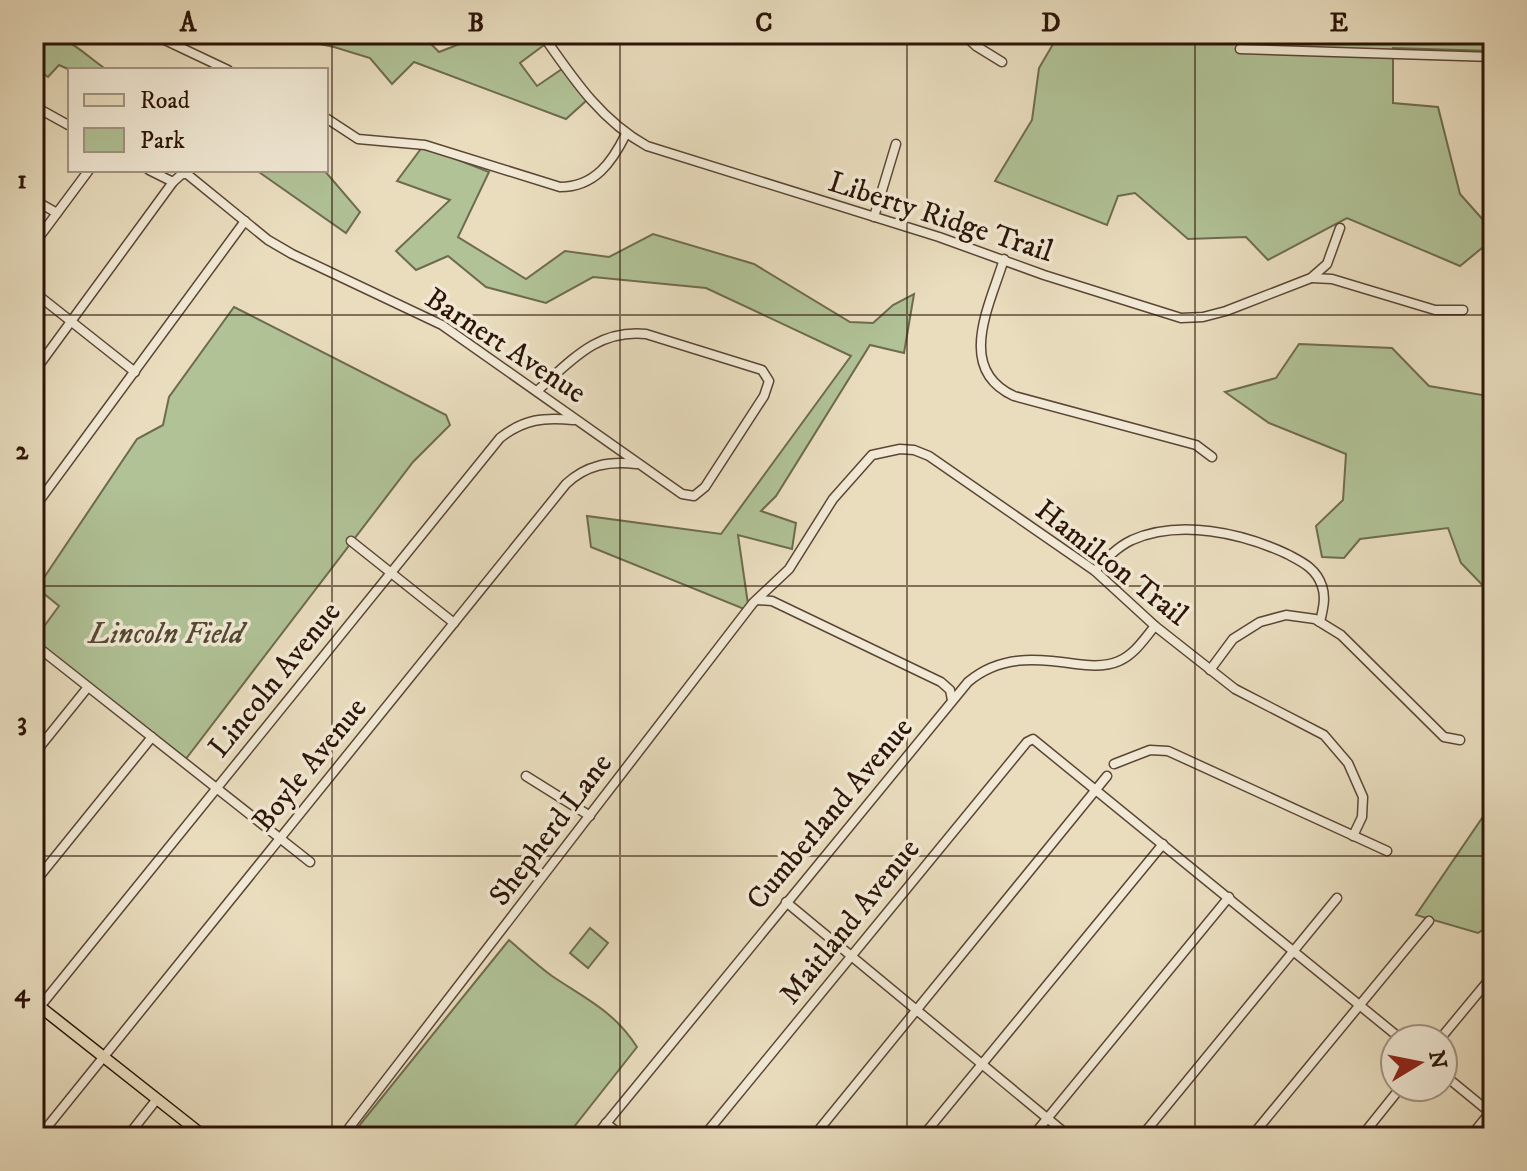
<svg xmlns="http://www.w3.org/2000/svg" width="1527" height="1171" font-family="'IM FELL DW Pica',serif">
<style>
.green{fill:#b0c296;stroke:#6e6b4e;stroke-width:2}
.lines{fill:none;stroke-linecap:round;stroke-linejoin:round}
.minor-casing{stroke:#5b4635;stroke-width:11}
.major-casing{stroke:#2c1407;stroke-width:13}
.minor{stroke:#f1e9d5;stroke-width:8}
.major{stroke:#e9ddbe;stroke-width:10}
.grid{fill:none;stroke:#2c1407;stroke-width:2;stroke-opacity:0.55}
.labels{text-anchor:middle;stroke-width:7;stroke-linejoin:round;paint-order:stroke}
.street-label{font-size:30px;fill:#2c1407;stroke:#f1e9d5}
.park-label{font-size:30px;font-style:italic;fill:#544832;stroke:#f1e9d5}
.neatline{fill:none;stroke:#2c1407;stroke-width:3}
.grid-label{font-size:26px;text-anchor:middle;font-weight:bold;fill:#2c1407}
</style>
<rect width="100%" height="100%" fill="#e9ddbe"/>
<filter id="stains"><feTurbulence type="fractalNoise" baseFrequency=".0025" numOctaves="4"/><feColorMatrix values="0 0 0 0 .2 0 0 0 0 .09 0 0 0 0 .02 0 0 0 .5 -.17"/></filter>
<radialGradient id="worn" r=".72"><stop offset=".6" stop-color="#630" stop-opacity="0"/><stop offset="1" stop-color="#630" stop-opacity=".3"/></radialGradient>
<g class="green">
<path d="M34 34C70 34 80 52 107 70H70L59 65 48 77 34 67Z"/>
<path d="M272 34H367L382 40 421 34 439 52 485 34H542L548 42 520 63 537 86 565 67 587 100 566 119 414 62 392 84 370 58 334 47Z"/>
<path d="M1059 34H1493V51L1393 48V103L1438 107 1460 194 1493 231V239L1460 266 1347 218 1268 260 1246 237 1188 239 1135 193 1118 196 1107 225 995 181 1032 120 1039 68Z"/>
<path d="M423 146 489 172 458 237 526 279 565 251 609 257 653 234 754 264 850 322 873 323 893 305 914 294 904 353 870 345 776 496 761 511 796 523 792 549 738 535 749 611 591 547 587 516 721 534 851 356 706 288 593 277 546 303 486 287 448 256 416 270 396 251 450 200 397 181Z"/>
<path d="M256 170H324L360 212 346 233Z"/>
<path d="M234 307 446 415 450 425 413 462 182 764 34 640 59 606 37 588 137 439 163 425 169 397Z"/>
<path d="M1299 344 1392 348 1429 386 1482 395 1493 387V596L1461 563 1448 528 1360 539 1344 558 1322 557 1316 526 1343 500 1346 454 1269 423 1225 392 1276 378Z"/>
<path d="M1493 802V923L1478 933 1416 915Z"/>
<path d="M590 928 608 943 588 968 570 953Z"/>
<path d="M509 940C523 952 537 965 552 976 586 999 614 1011 637 1047L566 1137H350Z"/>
</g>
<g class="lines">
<g class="minor-casing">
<g id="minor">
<path d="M152 34 228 70"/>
<path d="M542 34C572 77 600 120 647 146L939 237 1044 275 1181 318 1203 317 1226 311 1311 278 1327 264 1340 228"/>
<path d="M963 34 976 46 1002 62"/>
<path d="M1240 49 1493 57"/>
<path d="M1493 57 1489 92 1493 105"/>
<path d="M34 106 70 126"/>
<path d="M326 118 358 139 425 145 560 187C595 187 612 162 626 134"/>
<path d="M149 170 173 182 182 174H187L268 240 292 254 442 325 682 494 694 496 705 487 764 396 769 381 762 370 646 334C597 329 571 361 537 391"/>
<path d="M34 200 57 213"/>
<path d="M874 217 896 144"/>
<path d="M34 244 89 170"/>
<path d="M1004 259C990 305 955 369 1014 396L1196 445 1212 457"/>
<path d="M1312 278 1332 279 1435 310H1463"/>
<path d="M34 292 135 372"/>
<path d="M34 372 173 182"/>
<path d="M34 508 245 221"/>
<path d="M351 541 454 623"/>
<path d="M1095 571C1106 559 1117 547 1132 540 1180 519 1242 533 1287 554 1302 562 1316 568 1322 586 1326 598 1323 609 1320 622"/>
<path d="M757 600 772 601 941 682 950 690 952 700"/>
<path d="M34 644 310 862"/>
<path d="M1210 670 1233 639 1260 622 1286 615 1315 619 1341 635 1444 737 1460 740"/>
<path d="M34 754 88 687"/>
<path d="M1114 764 1150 750 1168 751 1387 851"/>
<path d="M526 776 590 816"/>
<path d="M34 883 152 737"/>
<path d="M786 902 1070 1137"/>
<path d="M34 1014 500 438C524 419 544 417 573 420"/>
<path d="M1440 1039 1493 975"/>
<path d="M1443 1074 1493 1115"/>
<path d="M606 1123 623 1137"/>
<path d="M39 1137 566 484C586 465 609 461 636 464"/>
<path d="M127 1137 157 1099"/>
<path d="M342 1137 753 603 789 569 833 499 872 455 900 449 914 450 929 456 1095 571 1155 626 1235 689 1324 735 1348 763 1363 797 1362 817 1353 836"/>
<path d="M595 1137 968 682C1000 655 1036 658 1076 664 1090 666 1106 667 1119 661 1135 654 1144 639 1155 626"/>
<path d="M703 1137 1027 742 1033 739 1401 1039"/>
<path d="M813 1137 1107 776"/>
<path d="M922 1137 1163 844"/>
<path d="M1032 1137 1229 897"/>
<path d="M1141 1137 1337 898"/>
<path d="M1251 1137 1429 921"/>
<path d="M1361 1137 1401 1087"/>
<path d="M1470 1137 1492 1110"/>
</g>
</g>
<g class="major-casing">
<path id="major" d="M34 1002 205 1137"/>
</g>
<use href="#minor" class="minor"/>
<use href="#major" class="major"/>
</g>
<path class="grid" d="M332 34V1137M620 34V1137M907 34V1137M1195 34V1137M34 315H1493M34 586H1493M34 856H1493"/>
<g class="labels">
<g class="street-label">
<text transform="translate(941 216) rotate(18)" y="10">Liberty Ridge Trail</text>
<text transform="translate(506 345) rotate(33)" y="10">Barnert Avenue</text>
<text transform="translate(1112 562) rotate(38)" y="10">Hamilton Trail</text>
<text transform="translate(274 679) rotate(-51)" y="10">Lincoln Avenue</text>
<text transform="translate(309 764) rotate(-51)" y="10">Boyle Avenue</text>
<text transform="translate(829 813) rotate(-50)" y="10">Cumberland Avenue</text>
<text transform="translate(550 829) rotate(-53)" y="10">Shepherd Lane</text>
<text transform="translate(849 921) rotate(-51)" y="10">Maitland Avenue</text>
</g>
<g class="park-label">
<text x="166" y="643">Lincoln Field</text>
</g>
</g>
<rect width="1527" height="1171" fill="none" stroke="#e9ddbe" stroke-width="88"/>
<rect x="68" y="68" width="260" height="104" fill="#f1e9d5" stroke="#a29483" stroke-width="2"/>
<rect x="84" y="94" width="40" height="12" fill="#e9ddbe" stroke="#a29483" stroke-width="2"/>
<text x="140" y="108" font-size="24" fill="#2c1407">Road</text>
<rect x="84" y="128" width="40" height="24" fill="#b0c296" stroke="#a29483" stroke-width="2"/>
<text x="140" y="148" font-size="24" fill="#2c1407">Park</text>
<g transform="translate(1419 1063) rotate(80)"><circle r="38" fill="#f1e9d5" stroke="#a29483" stroke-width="2"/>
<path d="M0-6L14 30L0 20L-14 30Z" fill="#8f2418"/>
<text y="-12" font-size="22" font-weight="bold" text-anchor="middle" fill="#2c1407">N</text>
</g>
<rect x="44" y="44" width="1439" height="1083" class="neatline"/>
<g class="grid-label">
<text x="188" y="31">A</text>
<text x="476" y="31">B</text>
<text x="764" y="31">C</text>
<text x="1051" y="31">D</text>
<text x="1339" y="31">E</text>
<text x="22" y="188">1</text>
<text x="22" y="459">2</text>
<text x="22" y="730">3</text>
<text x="22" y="1001">4</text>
</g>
<rect width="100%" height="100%" filter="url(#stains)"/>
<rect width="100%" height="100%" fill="url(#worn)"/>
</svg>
